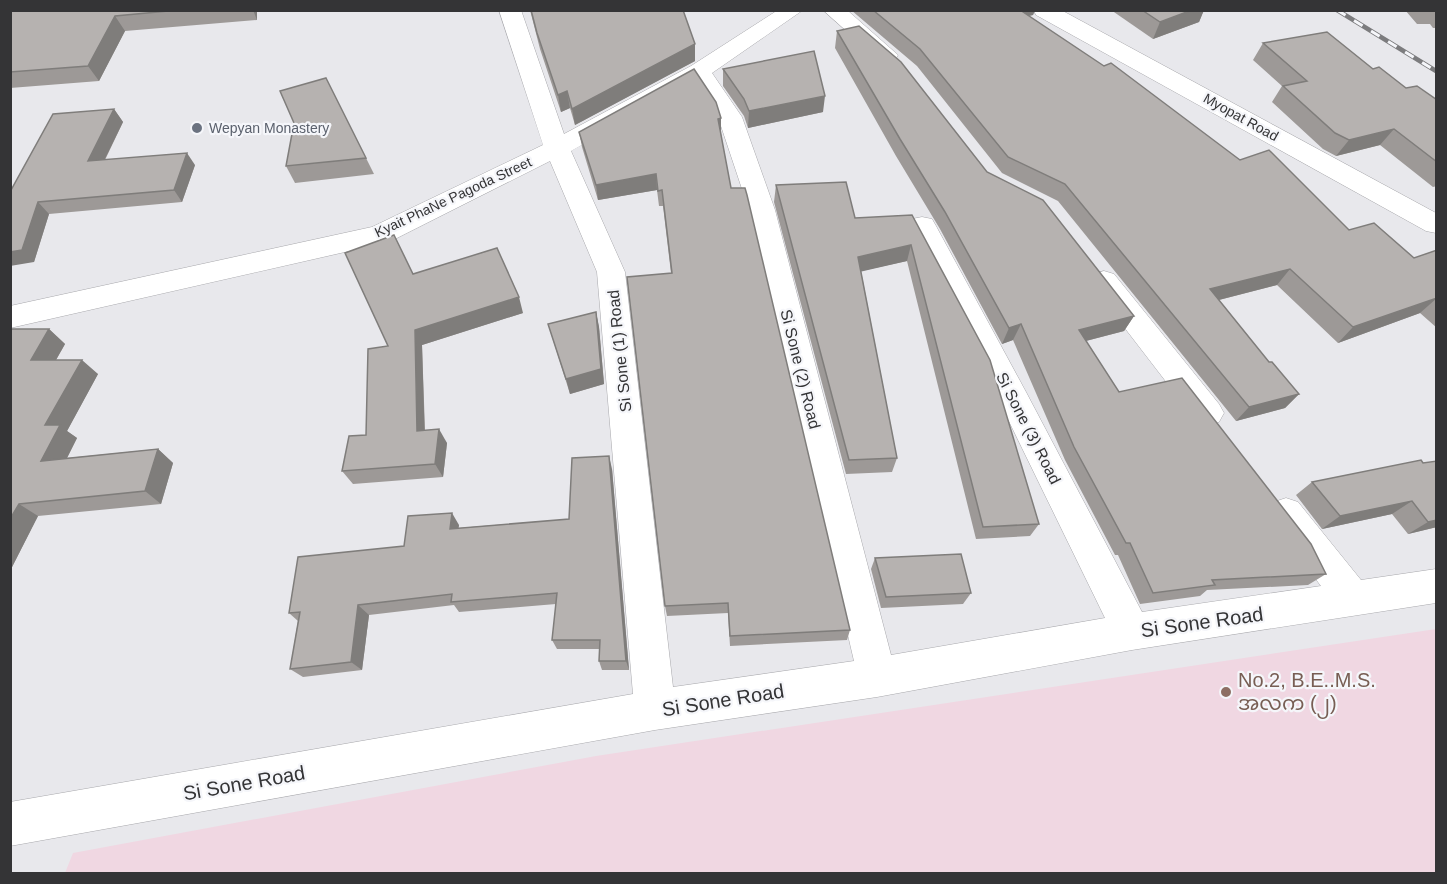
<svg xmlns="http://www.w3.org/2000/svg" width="1447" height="884" font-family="Arial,'Noto Sans Myanmar',sans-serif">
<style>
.education{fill:#f0d7e2}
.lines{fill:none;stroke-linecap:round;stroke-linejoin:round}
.minor-casing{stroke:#a8a8ac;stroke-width:1}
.secondary-casing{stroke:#a8a8ac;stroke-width:1}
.minor{fill:#fff;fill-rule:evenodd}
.secondary{fill:#fff;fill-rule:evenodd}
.rail-casing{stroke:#7c7c7e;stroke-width:4.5}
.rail{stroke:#f5f6fa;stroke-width:3;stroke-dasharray:10;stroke-linecap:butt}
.wall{fill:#9d9997}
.shaded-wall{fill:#7f7d7b}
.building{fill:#b6b2b0;stroke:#7f7d7b;stroke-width:1.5}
.worship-dot{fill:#6b7280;stroke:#f5f6fa;stroke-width:2}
.education-dot{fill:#8d6e63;stroke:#f5f6fa;stroke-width:2}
.labels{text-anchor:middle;stroke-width:4.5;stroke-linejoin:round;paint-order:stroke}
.far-street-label{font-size:14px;fill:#343436;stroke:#f5f6fa}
.far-worship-label{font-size:14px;fill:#5b616d;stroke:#f5f6fa;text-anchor:start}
.street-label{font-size:16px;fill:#343436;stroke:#f5f6fa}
.near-street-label{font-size:20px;fill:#343436;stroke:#f5f6fa}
.near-education-label{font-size:20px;fill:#785e54;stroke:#f5f6fa;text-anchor:start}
</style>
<rect width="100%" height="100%" fill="#e8e8ec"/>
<path class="education" d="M1436 629V873H65L73 853 596 756Z"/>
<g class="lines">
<g class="minor-casing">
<g id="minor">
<path d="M499 10H521L564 134 691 66 778 10H803L712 73 742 117 775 210 891 655 1105 618 1000 403 908 226 912 219 922 217 932 219 936 226 1026 392 1142 612 1321 586 1274 524 1269 513 1274 502 1286 498 1298 502 1361 580 1436 569V603L1132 650 877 697 655 730 10 846V802L633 694 597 272 550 161 389 242 10 328V306L372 227 543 145ZM695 82 718 117 749 210 854 661 673 687 625 272 571 151Z"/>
<path d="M823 10H847L898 55 895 60 887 62 879 60Z"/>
<path d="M1104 271 1114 274 1219 404 1224 413 1219 422 1208 426 1197 422 1094 288 1090 281 1094 274Z"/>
</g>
</g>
<g class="secondary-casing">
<path id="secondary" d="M1034 10H1061L1436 213V233L1426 231 1036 15Z"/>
</g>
<use href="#minor" class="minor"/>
<use href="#secondary" class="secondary"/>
<g class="rail-casing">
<path id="rail" d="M1337 10 1436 71"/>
</g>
<use href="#rail" class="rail"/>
</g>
<g class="wall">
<path d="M10 10H257V20L125 31 99 81 10 88Z"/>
<path d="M530 10H683L695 44V61L575 125 570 108 561 112 540 49Z"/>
<path d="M851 10H1035L1033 15 1028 16 1240 160 1349 230 1414 258 1437 250V328L1420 313 1338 343 1277 285 1219 300 1269 362 1299 394 1285 408 1236 421 1058 201 1002 173 917 66Z"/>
<path d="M1111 10H1204L1199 22 1153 39Z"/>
<path d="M1405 10H1437V28H1433L1430 24H1417Z"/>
<path d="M837 31 987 172 1134 316 1124 331 1086 341 1119 392 1326 574 1308 585 1207 590 1200 596 1140 604 1118 555H1115L1065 460 1013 340 1002 344 940 229 896 156 835 48Z"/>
<path d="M1263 43 1373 69 1406 88 1437 100V186L1433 187 1380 145 1336 156 1323 149 1272 102 1282 86 1253 60Z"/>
<path d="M723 69 823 112 748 128 744 116 723 86Z"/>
<path d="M114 109 123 122 105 160 195 165 182 202 49 214 34 262 10 192Z"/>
<path d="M579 132 721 134 731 188 850 630 847 640 730 646 728 613 667 616 665 606 671 273 663 206H659L657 190 598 200 582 147Z"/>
<path d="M366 158 374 174 295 183 286 166Z"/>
<path d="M776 185 855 218 912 215 1039 524 1030 536 976 539 907 261 861 271 897 458 892 472 846 474 774 202Z"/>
<path d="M413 274 523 313 422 345 425 430 447 443 443 477 353 484 342 471 366 435 388 346Z"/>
<path d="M596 312 599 327 604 384 570 394 548 324Z"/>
<path d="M10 329H49L65 344 56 360 98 374 67 431 77 438 67 458 158 449 173 463 161 504 38 516 10 571Z"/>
<path d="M1437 461V527L1408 534 1392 514 1322 529 1296 495 1312 482Z"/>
<path d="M612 469 629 670H602L599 661V649H557L552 640 556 604 459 612 454 605 369 615 362 670 303 677 290 669 298 621 289 613 404 546 459 525 458 528 569 519Z"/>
<path d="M875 558 971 593 963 604 881 608 871 569Z"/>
</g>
<g class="shaded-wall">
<path d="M253 10H257V20Z"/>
<path d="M1008 10H1035L1033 15 1005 21Z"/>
<path d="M1192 10H1204L1199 22 1153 39 1160 22Z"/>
<path d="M115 16 125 31 99 81 88 66Z"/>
<path d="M695 44V61L575 125 572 109Z"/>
<path d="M567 91 570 108 561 112 558 95Z"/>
<path d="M825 96 823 112 748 128 749 111Z"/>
<path d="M114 109 123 122 98 173 88 161Z"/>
<path d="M721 118V134H718V119Z"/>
<path d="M1394 129 1380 145 1336 156 1349 140Z"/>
<path d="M187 153 195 165 182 202 174 190Z"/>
<path d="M656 174 657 190 598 200 596 185Z"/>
<path d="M38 202 49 214 34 262 10 266V252Z"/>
<path d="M911 245 907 261 855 273 858 257Z"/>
<path d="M1290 269 1277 285 1199 305 1210 289Z"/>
<path d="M519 297 523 313 422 345 425 445 417 431 415 330Z"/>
<path d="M1437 298 1420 313 1338 343 1353 327Z"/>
<path d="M596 312 599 327 604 384 570 394 566 379Z"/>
<path d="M1134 316 1124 331 1070 345 1079 330Z"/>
<path d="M1021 324 1013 340 1002 344 1009 328Z"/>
<path d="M49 329 65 344 48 374 31 360Z"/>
<path d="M82 360 98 374 67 431 77 438 59 474 41 461 45 425Z"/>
<path d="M1299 394 1285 408 1236 421 1249 407Z"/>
<path d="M439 429 447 443 443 477 435 464Z"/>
<path d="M158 449 173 463 161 504 145 491Z"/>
<path d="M609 456 612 469 629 670 626 661Z"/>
<path d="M1412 501 1392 514 1322 529 1340 516Z"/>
<path d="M19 504 38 516 10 571V519Z"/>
<path d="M452 513 459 525 457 540 450 529Z"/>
<path d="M1437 520V527L1408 534 1428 522Z"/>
<path d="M358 605 369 615 362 670 351 662Z"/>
</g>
<g class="building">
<path d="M10 10H179L115 16 88 66 10 72Z"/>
<path d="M531 10H683L695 44 572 109 567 91 558 95 537 33Z"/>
<path d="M873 10H1020L1104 66 1111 63 1240 160 1269 150 1349 230 1374 223 1414 258 1437 250V298L1353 327 1290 269 1210 289 1269 362H1272L1299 394 1249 407 1065 184 1008 157 920 49Z"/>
<path d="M1142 10H1192L1160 22Z"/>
<path d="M859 26 901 62 987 172 1043 200 1134 316 1079 330 1119 392 1182 378 1311 544 1326 574 1212 580 1215 585 1153 593 1130 543H1126L1074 447 1021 324 1009 328 945 212 900 139 837 31Z"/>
<path d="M1327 32 1373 69 1379 67 1406 88 1417 86 1437 100V162L1394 129 1349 140 1335 133 1283 86 1307 81 1263 43Z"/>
<path d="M814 51 825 96 749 111 744 99 723 69Z"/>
<path d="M694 69 716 102 721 118 718 119 731 188H745L747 195 850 630 730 636 728 603 665 606 627 277 672 273 662 190 658 191 656 174 596 185 579 132Z"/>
<path d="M326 78 366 158 286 166 294 123 280 91Z"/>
<path d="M114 109 88 161 187 153 174 190 38 202 22 250 10 252V192L53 114Z"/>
<path d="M846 182 855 218 912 215 990 360 1039 524 983 527 911 245 858 257 897 458 849 460 776 185Z"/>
<path d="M394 235 413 274 497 248 519 297 415 330 417 431 439 429 435 464 342 471 349 436 366 435 368 349 388 346 345 253Z"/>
<path d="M596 312 601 369 566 379 548 324Z"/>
<path d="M10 329H49L31 360H82L45 425H60L41 461 158 449 145 491 19 504 10 519Z"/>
<path d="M609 456 626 661H599L600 640H552L557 593 451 602 452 594 358 605 351 662 290 669 300 612 289 613 298 557 404 546 408 516 452 513 450 529 569 519 572 458Z"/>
<path d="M1421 460 1423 463 1437 461V520L1428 522 1412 501 1340 516 1312 482Z"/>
<path d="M961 554 971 593 886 597 875 558Z"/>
</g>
<circle class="worship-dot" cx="197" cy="128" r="6"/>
<circle class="education-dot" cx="1226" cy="692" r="6"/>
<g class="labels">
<g class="far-street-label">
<text transform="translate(1241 117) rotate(29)" y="5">Myopat Road</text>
<text transform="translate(453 197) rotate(-25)" y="5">Kyait PhaNe Pagoda Street</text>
</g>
<g class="far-worship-label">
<text x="209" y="133">Wepyan Monastery</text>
</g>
<g class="street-label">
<text transform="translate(619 351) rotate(-96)" y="6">Si Sone (1) Road</text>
<text transform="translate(801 369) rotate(76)" y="6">Si Sone (2) Road</text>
<text transform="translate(1029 428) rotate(63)" y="6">Si Sone (3) Road</text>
</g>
<g class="near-street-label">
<text transform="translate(1202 622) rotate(-8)" y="7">Si Sone Road</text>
<text transform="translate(723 700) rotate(-9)" y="7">Si Sone Road</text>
<text transform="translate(244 783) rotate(-10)" y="7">Si Sone Road</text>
</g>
<g class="near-education-label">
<text x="1238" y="687">No.2, B.E..M.S.<tspan x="1238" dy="23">အလက (၂)</tspan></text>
</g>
</g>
<rect width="1447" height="884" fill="none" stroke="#343436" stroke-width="24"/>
</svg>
